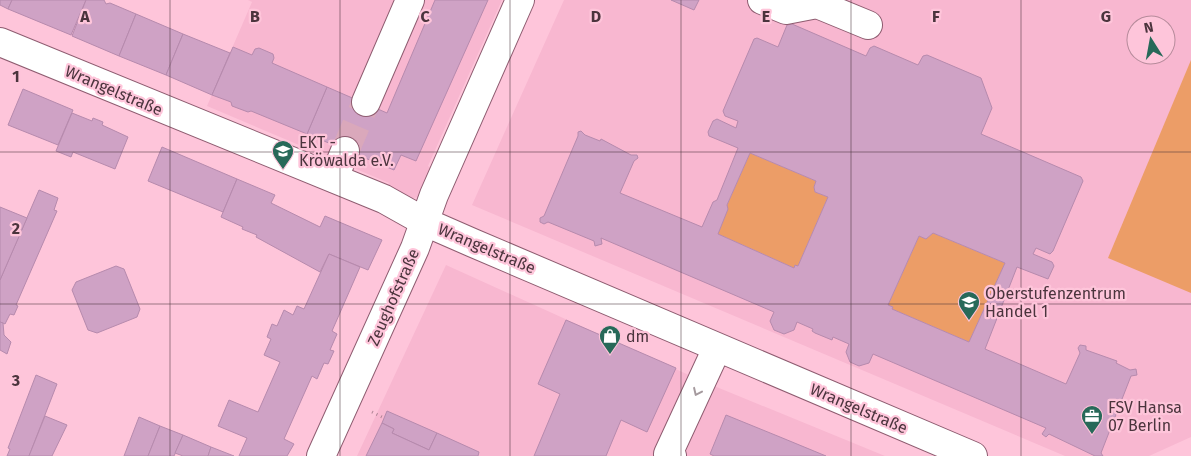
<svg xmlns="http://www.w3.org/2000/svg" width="1191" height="456" font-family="'Fira Sans',sans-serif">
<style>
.built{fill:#f8b7d0;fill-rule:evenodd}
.green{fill:#ec9d67}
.building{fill:#cfa2c5;stroke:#b68aad;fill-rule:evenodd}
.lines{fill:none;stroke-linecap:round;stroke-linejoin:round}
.minor-tunnel{stroke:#daa8bb;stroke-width:28;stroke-dasharray:28 14;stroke-linecap:butt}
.minor-casing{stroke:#8e5c70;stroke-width:30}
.path{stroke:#ae8494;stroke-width:3;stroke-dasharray:1 4;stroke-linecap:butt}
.minor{stroke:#fff;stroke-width:28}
.oneway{stroke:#a59a9e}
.grid{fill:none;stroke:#4b343d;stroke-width:1;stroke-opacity:0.55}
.labels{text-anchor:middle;stroke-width:4.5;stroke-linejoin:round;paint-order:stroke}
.street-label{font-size:16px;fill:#4b343d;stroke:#fec5da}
.poi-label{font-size:16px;fill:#4b343d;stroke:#fec5da;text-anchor:start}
.grid-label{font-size:16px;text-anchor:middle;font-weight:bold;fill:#4b343d;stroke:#fec5da;stroke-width:4.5;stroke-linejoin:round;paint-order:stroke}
</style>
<rect width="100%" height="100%" fill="#fec5da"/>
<g class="built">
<path d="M248 0H502L428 166 432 168 419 197 408 199 387 189 389 183 207 106 252 2Z"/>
<path d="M564 0H1191V437L1149 456H1065L472 205ZM1136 25H1166V55H1136Z"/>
<path d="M446 265 702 381 885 456H357Z"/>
</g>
<g class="green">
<path d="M1191 60V293L1108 258Z"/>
<path d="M750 153 816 181 814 187 815 192 828 197 798 266 795 265 794 268 718 234 727 205Z"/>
<path d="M933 233 1005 263 969 342 892 309 893 307 888 305 919 236 926 239Z"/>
</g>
<g class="building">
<path d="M0 0H12L8 9 0 5Z"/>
<path d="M12 0H86L71 35 8 9Z"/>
<path d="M86 0H104L106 4 110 3 136 14 119 56 72 36Z"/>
<path d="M435 0H488L416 161 401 155 394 170 307 134 327 87 387 113Z"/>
<path d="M671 0H699L694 10Z"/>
<path d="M136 14 183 34 166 75 119 56Z"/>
<path d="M792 24 866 56 870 48 874 46 918 65 923 56 927 55 981 78 992 108 981 134 1081 177 1083 181 1053 251 1050 254 1036 248 1033 254 1052 262 1054 266 1048 279 1017 267 985 349 1066 384 1080 353 1078 348 1080 345 1086 346V350L1117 361 1116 363 1130 370 1136 369 1137 375 1131 376 1101 453 1103 456H1095L1049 434 1046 437 1042 434 1046 428 873 354 869 363 859 366 850 362 846 352 849 344 833 337 832 340 815 333 812 331 813 329 797 322 794 330 784 334 774 330 770 321 774 312 601 238 602 244 595 246 594 241 548 222 544 224 540 222V218L544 216 578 136V132L581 131 585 135 600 141 601 139 631 155H637L638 158 634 161 620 193 702 227 713 202 717 200 738 148 709 136 708 132 713 121 717 119 736 128 738 121 725 116 723 111 754 39 757 38 778 47 787 25ZM750 153 816 181 814 187 815 192 828 197 798 266 795 265 794 268 718 234 728 209 727 205ZM933 233 1005 263 969 342 892 309 893 307 888 305 919 236 926 239Z"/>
<path d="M183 34 230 53 212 95 166 75Z"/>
<path d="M233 47 252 55 255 49 259 48 273 54 274 58 272 63 327 87 307 134 251 111 248 112 232 106 231 102 212 95Z"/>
<path d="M23 89 73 110 58 145 8 125Z"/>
<path d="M72 113 92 121 93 118 103 122 102 125 128 137 115 169 73 152 71 157 56 151Z"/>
<path d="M162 147 237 179 223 212 148 181Z"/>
<path d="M237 179 275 195 271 203 320 227 325 216 382 240 368 270 329 254 320 272 256 237 257 235 242 229 243 227 221 217Z"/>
<path d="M39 190 58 198 54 210 57 211 16 305 18 306 14 315 10 314 5 324 3 323 0 322V280Z"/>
<path d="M0 207 27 218 0 280Z"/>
<path d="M329 254 360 267 332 331 337 334 330 350 334 351 328 364 324 363 317 379 312 376 284 439 294 444 287 456H239L247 438 218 426 229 400 258 412 280 362 264 355 271 339 267 337 272 324 277 326 284 310 293 315 297 306 304 309Z"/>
<path d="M116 266 124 269 140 309 137 317 97 333 88 330 72 290 76 282Z"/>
<path d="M566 320 676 368 647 432 621 420 606 456H534L560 394 538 384Z"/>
<path d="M0 322 3 323 4 335 11 342 7 354 0 350Z"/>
<path d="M36 375 57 384 29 456H7L10 449 8 448Z"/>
<path d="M387 411 437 433 429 450 392 433 394 429 382 423Z"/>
<path d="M726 415 780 437 826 456H714L710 454Z"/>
<path d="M45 416 67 425 52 456H29Z"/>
<path d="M139 417 160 426 148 456H124Z"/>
<path d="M382 423 394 429 392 433 429 450 437 433 479 452 478 456H366Z"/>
<path d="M160 426 183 435 174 456H148Z"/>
<path d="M183 435 211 447 208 456H183L175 453Z"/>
<path d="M211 447 234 456H208Z"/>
</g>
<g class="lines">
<path class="minor-tunnel" d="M345 151 366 102"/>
<g class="minor-casing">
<g id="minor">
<path d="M762 0 786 10 817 4 868 25"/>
<path d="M0 42 384 199 425 222 473 243 973 456"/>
<path d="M366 102 410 0"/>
<path d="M334 178 345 151"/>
<path d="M321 456 415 248 434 195 520 0"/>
<path d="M672 456 668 454 717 348"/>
</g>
</g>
<path class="path" d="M372 412 384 418"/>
<use href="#minor" class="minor"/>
</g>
<defs><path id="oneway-chevron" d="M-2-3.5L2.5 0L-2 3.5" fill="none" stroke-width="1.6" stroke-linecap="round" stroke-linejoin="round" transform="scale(1.25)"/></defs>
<use class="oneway" href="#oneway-chevron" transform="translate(697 392) rotate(115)"/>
<path class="grid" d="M170 0V456M340 0V456M510 0V456M681 0V456M851 0V456M1021 0V456M0 152H1191M0 304H1191"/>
<defs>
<g id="school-pin" transform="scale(1.125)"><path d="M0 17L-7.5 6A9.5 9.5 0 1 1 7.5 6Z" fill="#276959" stroke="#fec5da"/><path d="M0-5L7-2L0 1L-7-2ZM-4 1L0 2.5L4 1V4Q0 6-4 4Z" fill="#fff"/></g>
<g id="shop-pin" transform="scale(1.125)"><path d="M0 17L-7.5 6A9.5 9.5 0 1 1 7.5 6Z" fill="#276959" stroke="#fec5da"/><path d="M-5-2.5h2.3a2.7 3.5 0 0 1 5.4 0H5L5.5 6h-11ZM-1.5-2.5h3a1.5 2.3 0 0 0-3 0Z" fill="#fff"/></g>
<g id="office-pin" transform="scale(1.125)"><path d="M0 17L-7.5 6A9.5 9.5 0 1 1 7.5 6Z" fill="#276959" stroke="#fec5da"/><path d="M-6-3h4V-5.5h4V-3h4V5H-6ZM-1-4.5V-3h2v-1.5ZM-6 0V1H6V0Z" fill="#fff"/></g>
</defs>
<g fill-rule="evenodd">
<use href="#school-pin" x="283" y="151"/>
<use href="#school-pin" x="969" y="302"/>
<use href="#shop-pin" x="610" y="336"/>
<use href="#office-pin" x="1092" y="416"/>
</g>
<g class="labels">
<g class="street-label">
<text transform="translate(114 90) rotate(23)" y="6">Wrangelstraße</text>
<text transform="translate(487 248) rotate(23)" y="6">Wrangelstraße</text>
<text transform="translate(393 297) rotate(-66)" y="6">Zeughofstraße</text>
<text transform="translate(859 408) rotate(23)" y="6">Wrangelstraße</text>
</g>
<g class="poi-label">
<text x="299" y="148">EKT -<tspan x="299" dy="18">Kröwalda e.V.</tspan></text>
<text x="985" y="299">Oberstufenzentrum<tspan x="985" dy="18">Handel 1</tspan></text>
<text x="626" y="342">dm</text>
<text x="1108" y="413">FSV Hansa<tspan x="1108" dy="18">07 Berlin</tspan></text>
</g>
</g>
<g class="grid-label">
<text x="85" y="22">A</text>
<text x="255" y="22">B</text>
<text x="425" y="22">C</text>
<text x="596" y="22">D</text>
<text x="766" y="22">E</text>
<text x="936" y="22">F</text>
<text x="1106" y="22">G</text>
<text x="16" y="82">1</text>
<text x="16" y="234">2</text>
<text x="16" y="386">3</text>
</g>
<g transform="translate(1151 40) rotate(349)"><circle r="24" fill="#fec5da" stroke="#b68b9b"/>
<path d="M0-4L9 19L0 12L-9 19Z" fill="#276959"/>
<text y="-8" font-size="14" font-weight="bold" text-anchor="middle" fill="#4b343d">N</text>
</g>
</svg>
